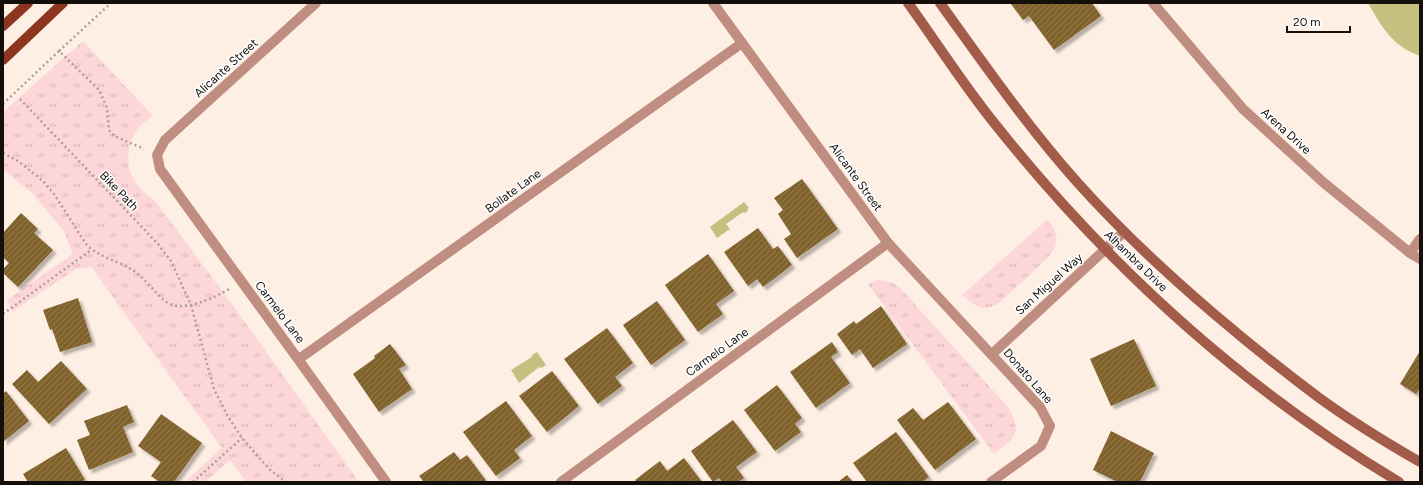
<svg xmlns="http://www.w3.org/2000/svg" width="1423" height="485" font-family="Figtree,sans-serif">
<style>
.park{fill:url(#park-tufts)}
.water{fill:#c5c080}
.building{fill:url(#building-hatch);filter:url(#shadow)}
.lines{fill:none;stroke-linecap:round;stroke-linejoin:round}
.path{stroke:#aca098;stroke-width:2.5;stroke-dasharray:2 3;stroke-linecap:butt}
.minor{stroke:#c08e80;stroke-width:10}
.secondary{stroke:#a35c49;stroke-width:10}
.primary{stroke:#8c3620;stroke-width:10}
.labels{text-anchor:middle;stroke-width:3;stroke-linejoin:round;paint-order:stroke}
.street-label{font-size:12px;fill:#140f0b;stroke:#fff}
</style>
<defs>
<pattern id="park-tufts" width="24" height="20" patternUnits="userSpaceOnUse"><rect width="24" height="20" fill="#fdd6d9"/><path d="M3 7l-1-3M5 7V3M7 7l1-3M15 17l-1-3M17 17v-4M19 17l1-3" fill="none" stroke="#d8b6b9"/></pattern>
<pattern id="building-hatch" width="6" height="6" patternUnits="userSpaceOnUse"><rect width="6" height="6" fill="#806229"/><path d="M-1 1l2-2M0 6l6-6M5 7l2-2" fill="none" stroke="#917c53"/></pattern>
<filter id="shadow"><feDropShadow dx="3.5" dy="3.5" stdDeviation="1" flood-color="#0004"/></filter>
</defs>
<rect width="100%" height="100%" fill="#feefe4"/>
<g class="park">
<path d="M83 41 153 116C150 118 146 120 143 123 127 137 124 162 134 180 139 189 148 195 156 202L237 311 359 482H246L230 460 205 482H185L222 448 91 267 76 269 12 312 7 300 73 254 64 231 31 192 5 171H3V112Z"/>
<path d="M1047 220C1055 227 1059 236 1055 247 1050 259 1011 291 1000 302 983 313 976 307 962 295Z"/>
<path d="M877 280C887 280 894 282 901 289L1008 407C1023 433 1015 438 994 454L868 284Z"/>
</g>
<g class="water">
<path d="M1368 3H1420V56C1392 46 1382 27 1368 3Z"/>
<path d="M744 202 749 208 747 210 748 211 744 213 743 212 726 224 730 229 717 238 710 227Z"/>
<path d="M537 352 546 365 541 368 539 367 519 383 511 370 532 357 531 356Z"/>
</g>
<g class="building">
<path d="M1012 3H1092L1101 16 1054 50 1029 16 1023 20 1011 4Z"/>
<path d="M802 179 838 229 797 258 784 239 791 234 778 214 783 210 774 198Z"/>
<path d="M21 213 38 229 34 233 53 250 18 287 3 273V269L9 263 3 257V233Z"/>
<path d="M758 228 773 249 778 246 792 265 763 287 757 279 748 286 724 252Z"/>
<path d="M708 254 734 291 716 304 723 314 698 332 665 285Z"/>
<path d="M78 298 92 342 60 352 52 329 50 330 43 310Z"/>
<path d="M657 301 685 340 651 365 623 325Z"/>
<path d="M881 306 907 344 873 368 860 349 852 355 837 334 854 321 856 324Z"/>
<path d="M607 328 633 363 615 377 622 386 598 404 564 359Z"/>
<path d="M1134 339 1156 386 1111 406 1090 359Z"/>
<path d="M832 342 838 352 831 357 850 383 816 408 790 372Z"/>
<path d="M390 344 406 365 399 369 412 389 379 412 353 374 375 358 374 356Z"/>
<path d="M1420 351V388L1416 394 1400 384Z"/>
<path d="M61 361 87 389 49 424 12 384 27 370 38 382Z"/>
<path d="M552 371 579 406 547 432 519 396Z"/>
<path d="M777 385 802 418 795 424 801 432 775 451 744 410Z"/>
<path d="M6 391 29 421 3 442V394Z"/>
<path d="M506 401 532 436 514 450 520 458 496 476 463 432Z"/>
<path d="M948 402 976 439 935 470 897 420 913 408 923 420Z"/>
<path d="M127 405 134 422 123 427 133 452 89 470 77 440 90 435 84 421Z"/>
<path d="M161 414 202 443 174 482H160L151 476 161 462 138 446Z"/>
<path d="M733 420 757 452 736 467 744 478 738 482H722L719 478 713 482 691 451Z"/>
<path d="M1111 431 1154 453 1140 482H1118L1093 470Z"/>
<path d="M896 432 929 477 922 482H867L853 463Z"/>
<path d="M66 448 85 480 82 482H28L23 474Z"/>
<path d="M454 452 460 460 467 455 487 482H424L419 476Z"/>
<path d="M684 458 702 482H637L635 480 660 461 667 471Z"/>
<path d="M847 475 853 482H838Z"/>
</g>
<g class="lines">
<g class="path">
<path d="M59 51 111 3"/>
<path d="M20 99 158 244 171 261 191 305 214 389 227 415 242 438 269 469 286 482"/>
<path d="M3 104 59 51 99 90 107 108 109 130 114 136 144 149"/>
<path d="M3 153 18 161 43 181 54 194 86 244C97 256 115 260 129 268 144 276 153 291 165 301 181 314 214 298 229 289"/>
<path d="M3 314 91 250"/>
<path d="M193 482 242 438"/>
</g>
<g class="minor">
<path d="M316 3 165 140 157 155 160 169C235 273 312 377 386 482"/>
<path d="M713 3 888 243 1040 407 1050 426 1041 446 991 482"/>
<path d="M1153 3 1243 109 1324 183 1410 253 1420 259"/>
<path d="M1410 253 1420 239"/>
<path d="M992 354 1124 232"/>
<path d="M299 359 742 43"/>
<path d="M561 482 888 243"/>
</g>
<g class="secondary">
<path d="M908 3C937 43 964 86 995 124 1108 266 1244 389 1399 482"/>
<path d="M940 3C984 64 1027 126 1077 182 1119 229 1165 272 1213 313 1247 342 1282 370 1318 397 1351 421 1385 442 1420 462"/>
</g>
<g class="primary">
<path d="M3 26 28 3"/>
<path d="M3 60 63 3"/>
</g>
</g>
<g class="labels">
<g class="street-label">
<text transform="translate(226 68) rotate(-42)" y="4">Alicante Street</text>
<text transform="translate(1286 131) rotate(42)" y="4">Arena Drive</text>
<text transform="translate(856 177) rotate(54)" y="4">Alicante Street</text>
<text transform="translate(119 191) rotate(46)" y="4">Bike Path</text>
<text transform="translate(513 191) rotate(-36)" y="4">Bollate Lane</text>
<text transform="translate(1136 261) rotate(44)" y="4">Alhambra Drive</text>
<text transform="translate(1049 284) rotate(-42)" y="4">San Miguel Way</text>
<text transform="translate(280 312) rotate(53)" y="4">Carmelo Lane</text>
<text transform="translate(717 352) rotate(-36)" y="4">Carmelo Lane</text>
<text transform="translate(1028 376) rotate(49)" y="4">Donato Lane</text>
</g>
</g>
<rect width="1423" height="485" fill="none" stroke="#140f0b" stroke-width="8"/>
<path d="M1287 26v6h63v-6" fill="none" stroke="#140f0b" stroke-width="2"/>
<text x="1293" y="26" font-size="12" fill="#140f0b" stroke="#ffffff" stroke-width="3" paint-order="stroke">20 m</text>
</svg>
